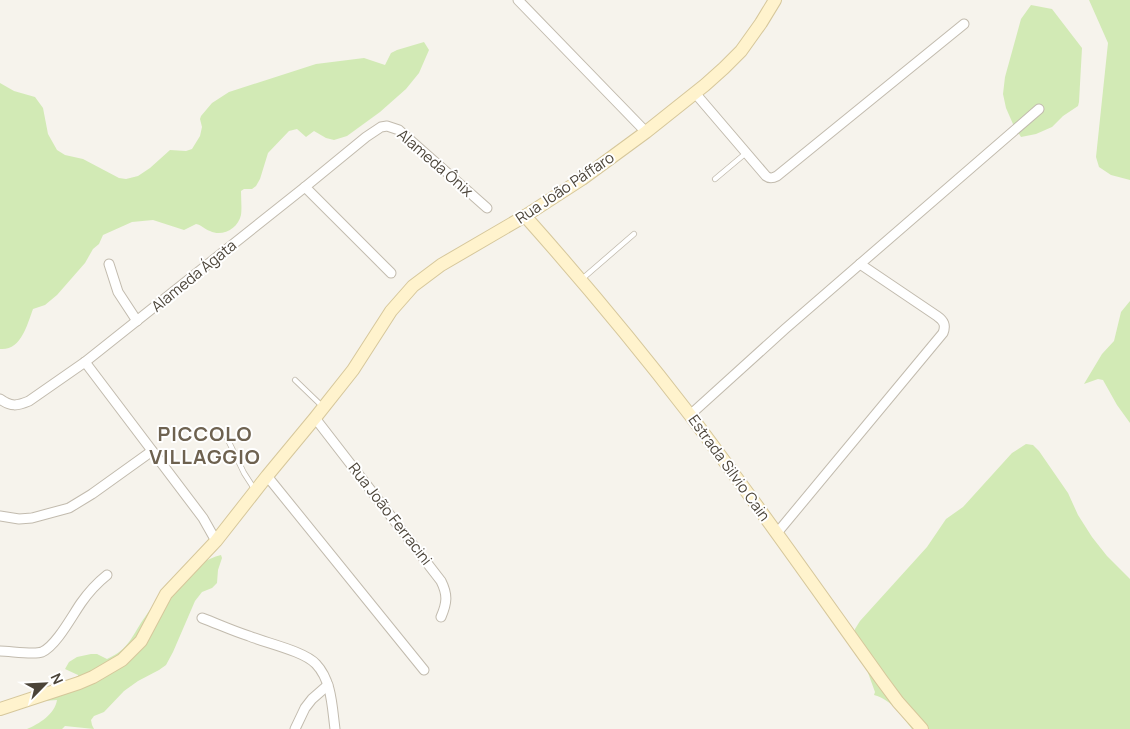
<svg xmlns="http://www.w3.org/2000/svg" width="1130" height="729" font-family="Manrope,sans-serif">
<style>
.green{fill:#d2eab5}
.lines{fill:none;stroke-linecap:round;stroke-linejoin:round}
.lane-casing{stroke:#c2bbae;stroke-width:6}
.street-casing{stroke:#c2bbae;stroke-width:11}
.secondary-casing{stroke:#d6c79b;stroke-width:14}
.lane{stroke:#fff;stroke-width:4.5}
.street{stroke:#fff;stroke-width:9}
.secondary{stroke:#fff3cd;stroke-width:12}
.labels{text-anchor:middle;stroke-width:4;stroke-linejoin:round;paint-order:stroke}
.street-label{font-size:15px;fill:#4b4439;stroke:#fff}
.district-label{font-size:20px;font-weight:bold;letter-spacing:1px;fill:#6e6250;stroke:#fff}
</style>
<rect width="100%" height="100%" fill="#f6f3ec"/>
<g class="green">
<path d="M1089 0H1130V180L1111 175 1099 167 1096 157 1108 43Z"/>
<path d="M1031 5 1052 9 1082 48 1079 102 1078 106 1063 116 1052 127 1036 134 1021 137 1013 124 1006 108 1003 94 1005 77 1021 19Z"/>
<path d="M424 42 429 50 419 73 406 89 380 112 347 136 334 140 326 138 314 131 306 137 297 129 289 131 268 153 260 179 256 186 252 189H244L241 191C241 199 242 208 241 215 238 229 222 237 210 231 204 229 202 225 196 224L184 230 153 220 132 222 103 235 99 244 93 249 85 263 57 295 45 305 33 309C27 325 21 351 0 349V83L14 91 35 97 43 108 48 134 57 150 65 155 83 159 119 178 126 179 138 176 150 168 170 150 186 151 192 149 200 136 202 127 200 119 201 116 212 103 229 92 316 64 364 58 385 65 391 53 397 50Z"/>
<path d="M1130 301V423L1117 405 1103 380 1098 379 1084 384 1102 354 1114 341 1121 312Z"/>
<path d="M1026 444 1033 445 1039 451 1068 493 1078 515 1092 537 1107 556 1130 579V729H912C901 715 892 700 874 695L875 692 855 637V629L860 621 927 547 946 519 963 507 1012 453Z"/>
<path d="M221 555 222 558 218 570 217 583 212 588 202 592 195 601 173 652 166 665 159 670 138 681 124 691 104 712 94 716 91 720 92 725 94 729 65 726 62 729H27C39 724 55 714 57 700L43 701 78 680V675L65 669 69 662 77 657 91 654H97L107 659C130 649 132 635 145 617 161 594 193 562 221 555Z"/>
</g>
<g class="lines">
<g class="lane-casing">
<g id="lane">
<path d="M715 179 746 153"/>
<path d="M582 279 634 234"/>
<path d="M295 380 322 406"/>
<path d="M227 438 244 473 255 490"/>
</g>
</g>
<g class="street-casing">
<g id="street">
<path d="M518 0 646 132"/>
<path d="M695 93 766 176C770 179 773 178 777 176L964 24"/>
<path d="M305 187 391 273"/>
<path d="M109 264 118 292 137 321"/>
<path d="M85 362 203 518 216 541"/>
<path d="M0 399C11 407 17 406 29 401L85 362 305 187 366 137 381 127 387 126 399 130 487 208"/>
<path d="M690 415 785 329 1039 109"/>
<path d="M315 418 441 581C448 595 447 603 441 617"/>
<path d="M267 476 424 670"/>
<path d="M0 516 19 519 32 518 69 508 92 494 152 451"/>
<path d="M777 533 943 333C946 325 944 321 937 316L860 264"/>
<path d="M202 618C218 624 233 631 249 636 266 643 304 651 316 664 332 681 332 707 335 729"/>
<path d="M0 651C10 651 34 655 42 652 56 646 72 616 81 603 88 593 97 583 107 575"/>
<path d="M295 729 305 708 312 699 328 685"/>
</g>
</g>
<g class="secondary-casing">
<g id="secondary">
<path d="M525 216C582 280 637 346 690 415 755 501 818 591 881 679L898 702 922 729"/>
<path d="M0 709 79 683 93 677 122 660 141 641 166 594 216 541 267 476 315 418 353 370 391 311 413 286 441 265 525 216 582 179 646 132 705 85 724 68 741 51 761 23 775 0"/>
</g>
</g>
<use href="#lane" class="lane"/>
<use href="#street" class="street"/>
<use href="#secondary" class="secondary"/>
</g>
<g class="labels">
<g class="street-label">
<text transform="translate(435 163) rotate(41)" y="5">Alameda Ônix</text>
<text transform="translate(565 188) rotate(-34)" y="5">Rua João Páffaro</text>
<text transform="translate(194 276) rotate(-39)" y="5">Alameda Ágata</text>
<text transform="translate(729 468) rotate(54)" y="5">Estrada Silvio Cain</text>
<text transform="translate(390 514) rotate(52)" y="5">Rua João Ferracini</text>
</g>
<g class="district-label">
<text x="205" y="441">PICCOLO<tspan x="205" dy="23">VILLAGGIO</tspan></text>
</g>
</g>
<g transform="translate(45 684) rotate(66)" stroke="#ffffff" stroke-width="4" paint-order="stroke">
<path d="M0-4L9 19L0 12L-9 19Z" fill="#4b4439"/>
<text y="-8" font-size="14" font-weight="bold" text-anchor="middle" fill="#4b4439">N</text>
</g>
</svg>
